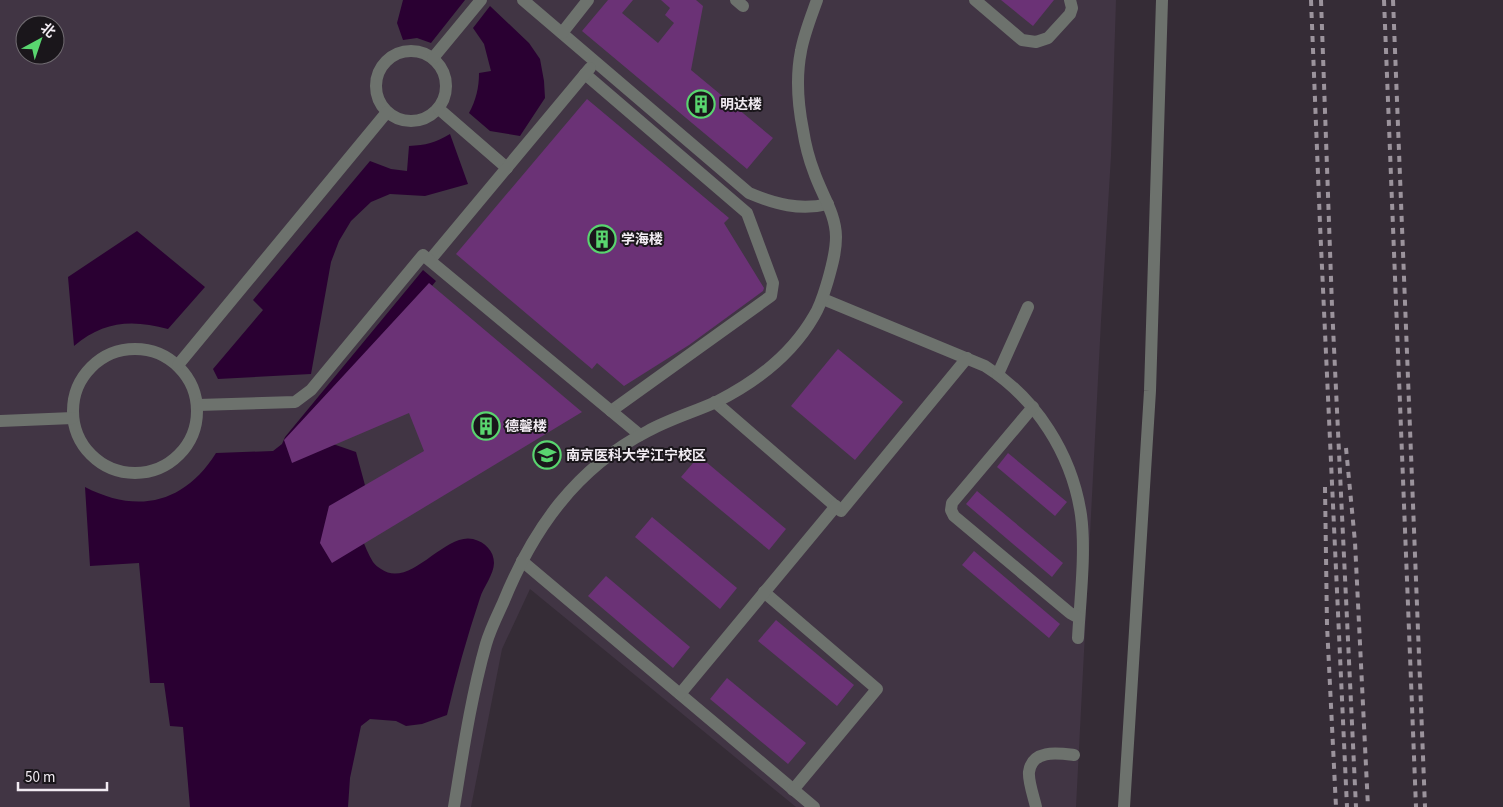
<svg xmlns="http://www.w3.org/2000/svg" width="1503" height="807" font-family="'Source Sans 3','Noto Sans SC',sans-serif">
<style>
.built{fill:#413544;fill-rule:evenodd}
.water{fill:#2a0032}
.building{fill:#6b3276}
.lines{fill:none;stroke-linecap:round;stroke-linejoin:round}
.minor{stroke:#6d726d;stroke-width:12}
.rail{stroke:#9b939c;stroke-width:4;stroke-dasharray:6 6;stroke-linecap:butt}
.labels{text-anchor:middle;stroke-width:4;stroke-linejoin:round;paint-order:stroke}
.poi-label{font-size:14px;font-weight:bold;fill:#f1ebf2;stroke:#1a161b;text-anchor:start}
</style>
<rect width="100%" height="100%" fill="#352c36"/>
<path class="built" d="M0 0H1116L1111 156 1101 321 1076 807H796L530 589 502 649 471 807H0ZM25 25H55V55H25Z"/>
<g class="water">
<path d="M403 0H465L431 43 417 38 403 40 397 23Z"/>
<path d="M490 6 529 43 540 59 544 81 545 98 520 136 490 131 469 113C476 100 479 88 479 73L491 71 484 44 473 28Z"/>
<path d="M450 134 468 184 425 196 390 194 371 202 351 221 339 241 331 262 311 374 218 379 213 369 263 310 253 300 370 161 391 169 407 171 409 146C426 145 435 143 450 134Z"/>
<path d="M137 231 205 287 168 329C132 319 103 321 74 346L68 277Z"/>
<path d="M423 270 436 281 310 436 356 452 369 500 353 513C359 529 364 547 373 562 375 565 378 567 381 569 410 590 444 532 473 539 485 542 494 551 494 563 494 574 483 588 480 598 467 637 456 676 447 715L422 724 406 726 396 721 370 719 361 726 350 778 348 807H190L183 727 170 726 164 683H150L139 563 90 566 85 487C137 514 184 504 216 453L273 451 282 444 285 437Z"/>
</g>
<g class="building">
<path d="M608 0H633L622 13 658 43 674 23 665 15 670 8 661 0H696L703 6 691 70 773 138 747 169 582 31Z"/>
<path d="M1001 0H1054L1033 26Z"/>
<path d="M587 99 729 218 724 223 764 288 763 291 689 345 624 386 597 363 592 369 456 254Z"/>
<path d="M429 283 582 412 332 563 320 543 329 506 424 451 409 413 292 463 284 440Z"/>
<path d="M838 349 903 402 855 460 791 406Z"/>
<path d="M1008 453 1067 502 1055 516 997 467Z"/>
<path d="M699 456 786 529 769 550 681 477Z"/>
<path d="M977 491 1063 563 1052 577 966 504Z"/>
<path d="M652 517 737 588 720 609 635 537Z"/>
<path d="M974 551 1060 624 1049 638 962 565Z"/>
<path d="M606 576 690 647 673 668 588 596Z"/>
<path d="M776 620 854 685 837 706 758 641Z"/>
<path d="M727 678 806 743 788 764 710 699Z"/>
</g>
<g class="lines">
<g class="minor">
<path d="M523 0 749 193C775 204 800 211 828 204"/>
<path d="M736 0 743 6"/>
<path d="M975 0 1022 40 1036 42 1048 38 1070 14 1072 8 1070 0"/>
<path d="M562 33 588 0"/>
<circle cx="411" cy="86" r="35"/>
<path d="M433 58 481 0"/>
<path d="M585 74 747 213 773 283 771 296 611 411"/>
<path d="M439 109 507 168"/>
<path d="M430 260 590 68"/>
<path d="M823 299 985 366C1036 398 1072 454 1081 515 1086 552 1080 600 1078 638"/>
<circle cx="135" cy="411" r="62"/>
<path d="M178 365 387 112"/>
<path d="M998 374 1028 307"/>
<path d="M715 402 841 511 967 358"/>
<path d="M198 405 295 402 311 390 423 255 640 435"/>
<path d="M1033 407 952 503 951 510 954 516 1070 613 1079 618"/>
<path d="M0 421 73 418"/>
<path d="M522 561 814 807"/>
<path d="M764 592 877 689 793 790"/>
<path d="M680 694 836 506"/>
<path d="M454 807C463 752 471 697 486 644 490 630 497 616 503 603 533 529 576 468 648 431 670 419 694 412 716 402 756 382 791 356 814 316 821 305 824 293 828 280 832 266 836 252 836 237 836 214 821 193 814 172 809 159 805 143 803 130 798 105 796 76 801 51 804 34 811 17 817 0"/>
<path d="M1036 807C1034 798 1028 781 1029 772 1032 749 1058 753 1074 755"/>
<path d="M1124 807 1150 391 1162 0"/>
</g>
<g class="rail">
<path d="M1311 0 1320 224 1347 807"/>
<path d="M1321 0 1332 306 1356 807"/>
<path d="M1384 0 1416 807"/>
<path d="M1393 0 1425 807"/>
<path d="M1346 448 1355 542 1368 807"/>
<path d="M1325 487 1327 625 1336 807"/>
</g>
</g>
<defs>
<g id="building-ring" transform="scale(1.4375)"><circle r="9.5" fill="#1a161b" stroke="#59d56f" stroke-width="1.5"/><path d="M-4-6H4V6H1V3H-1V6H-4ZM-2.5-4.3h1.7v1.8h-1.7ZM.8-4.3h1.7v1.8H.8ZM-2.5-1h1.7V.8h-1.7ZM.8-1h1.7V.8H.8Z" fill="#59d56f"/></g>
<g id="university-ring" transform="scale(1.4375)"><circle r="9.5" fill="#1a161b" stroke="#59d56f" stroke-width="1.5"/><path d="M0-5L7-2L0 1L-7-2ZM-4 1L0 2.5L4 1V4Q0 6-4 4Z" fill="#59d56f"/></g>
</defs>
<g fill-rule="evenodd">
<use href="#building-ring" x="701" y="104"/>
<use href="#building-ring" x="602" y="239"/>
<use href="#building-ring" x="486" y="426"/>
<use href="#university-ring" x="547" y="455"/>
</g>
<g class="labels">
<g class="poi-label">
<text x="720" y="109">明达楼</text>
<text x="621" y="244">学海楼</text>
<text x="505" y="431">德馨楼</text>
<text x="566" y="460">南京医科大学江宁校区</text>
</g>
</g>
<g transform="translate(40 40) rotate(40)"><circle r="24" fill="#1a161b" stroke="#706b71"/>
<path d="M0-4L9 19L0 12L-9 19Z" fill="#59d56f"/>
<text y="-8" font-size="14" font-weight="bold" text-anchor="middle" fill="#f1ebf2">北</text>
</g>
<path d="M18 782v8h89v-8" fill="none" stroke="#f1ebf2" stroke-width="2.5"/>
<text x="25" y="782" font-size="15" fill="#f1ebf2" stroke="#1a161b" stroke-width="4" paint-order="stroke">50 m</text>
</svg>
